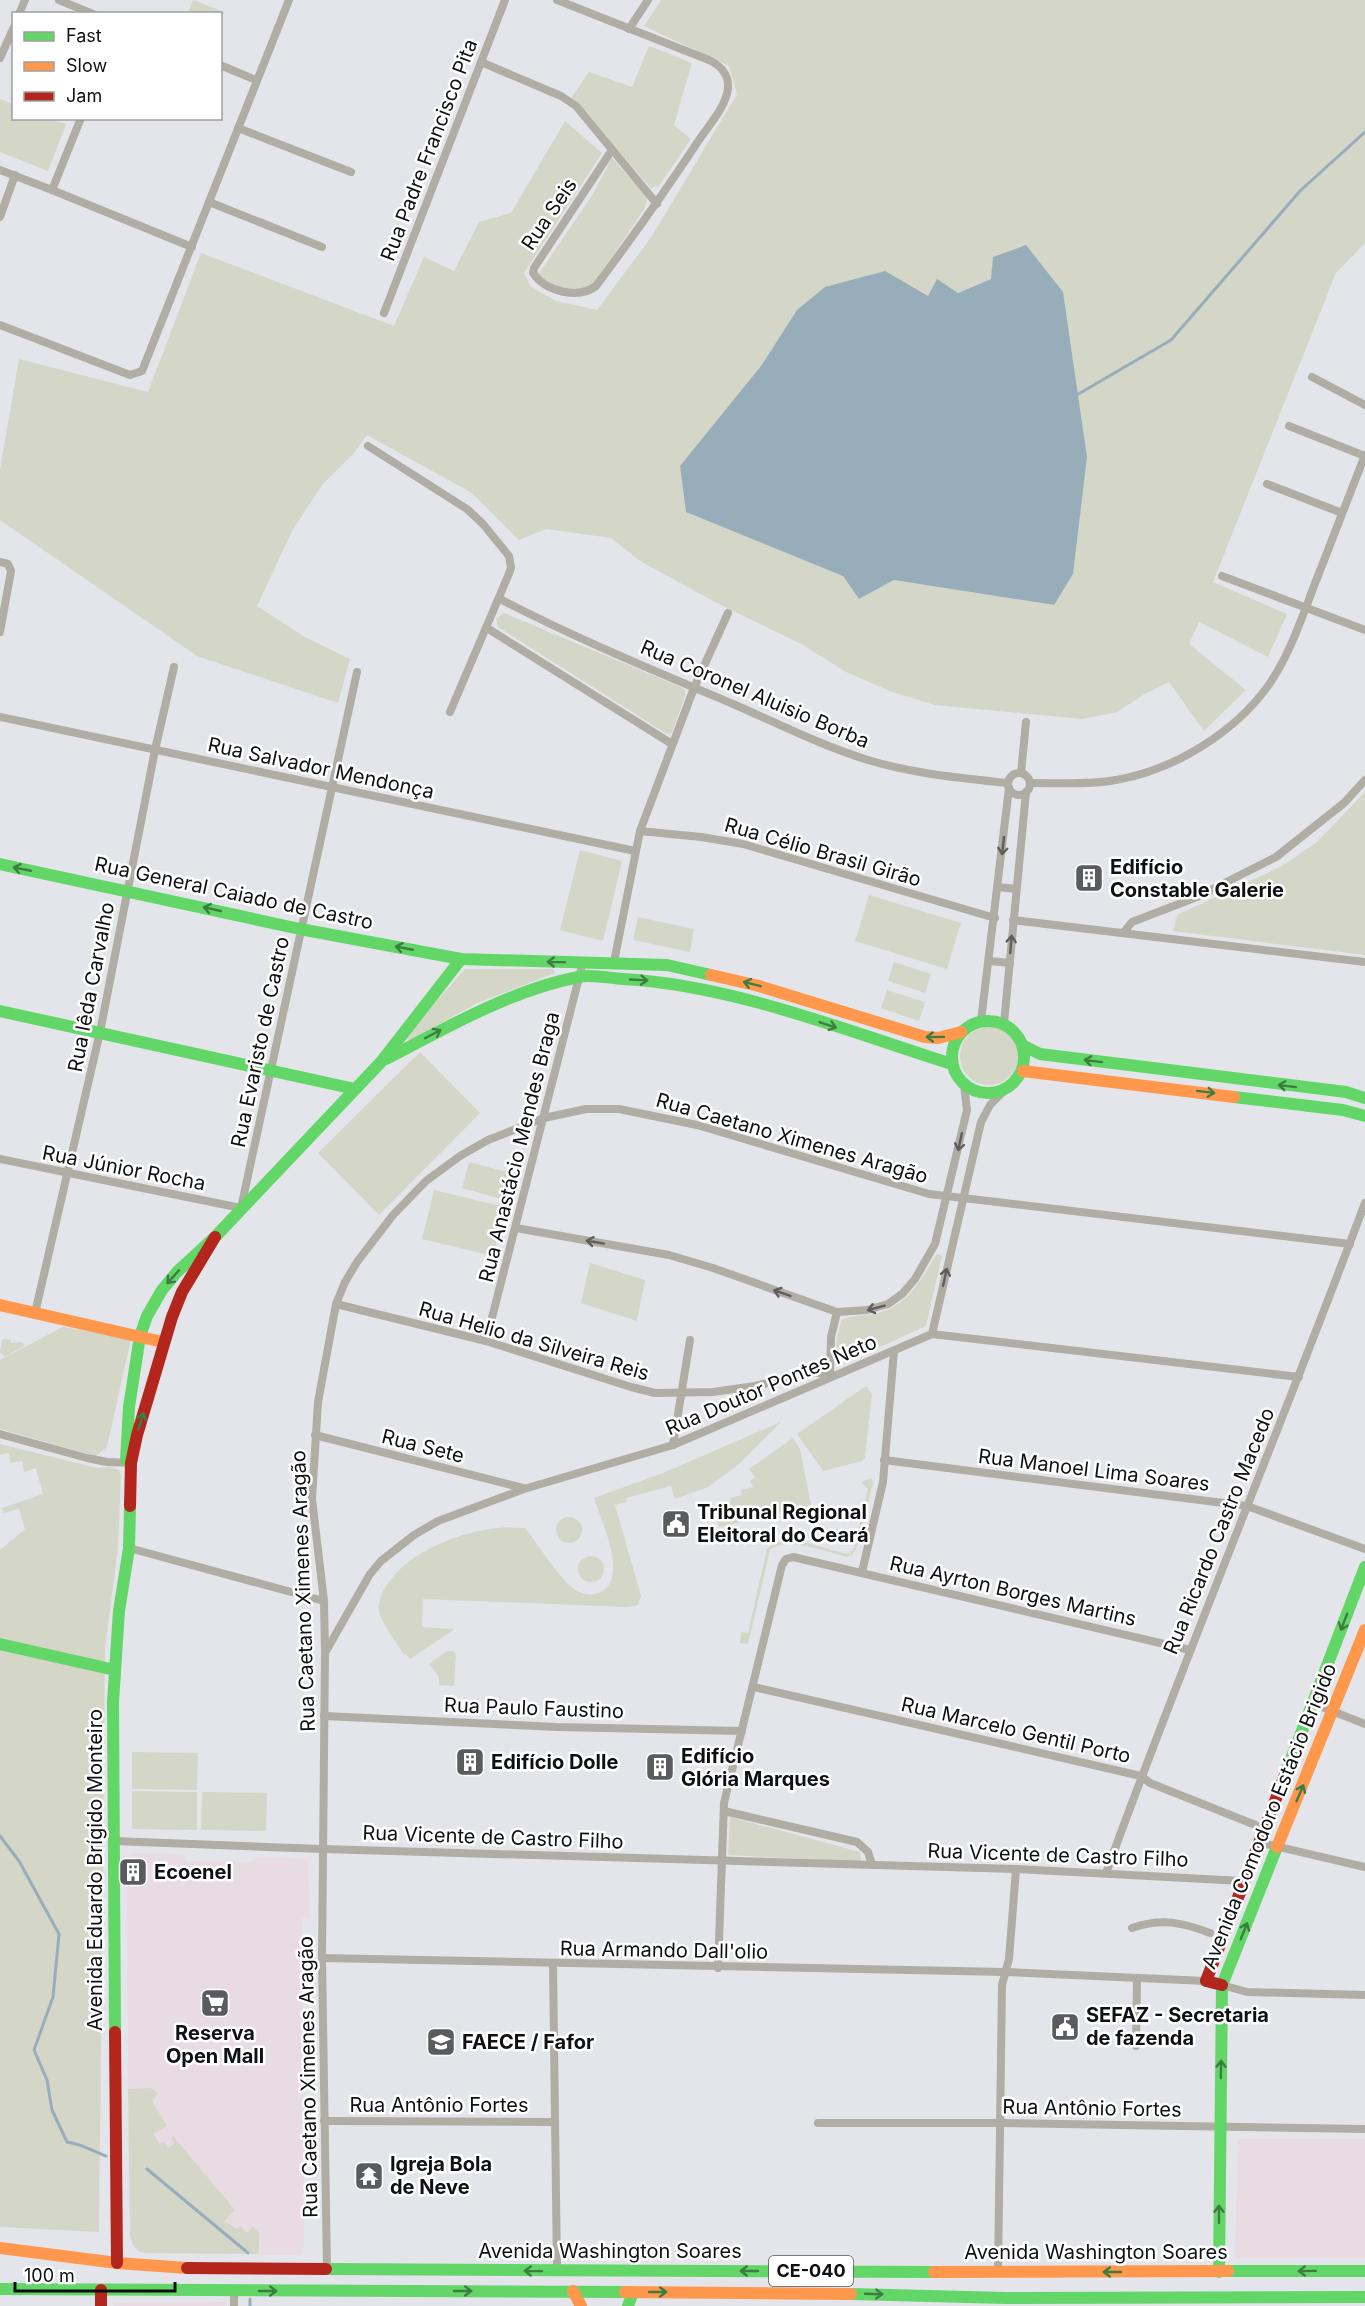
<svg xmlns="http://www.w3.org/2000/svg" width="1365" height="2306" font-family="Inter,sans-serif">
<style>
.commercial{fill:#e8dbe2}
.green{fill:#d4d6c8;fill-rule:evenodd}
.water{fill:#97aeba}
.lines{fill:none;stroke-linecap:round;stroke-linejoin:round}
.stream{stroke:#97aeba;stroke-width:3}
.street{stroke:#afada4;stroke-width:8}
.fast{stroke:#63d668;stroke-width:12}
.slow{stroke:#ff974d;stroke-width:12}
.jam{stroke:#b3261e;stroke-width:12}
.oneway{stroke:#5f5e5c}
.oneway2{stroke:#3d7d42}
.labels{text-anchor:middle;stroke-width:5;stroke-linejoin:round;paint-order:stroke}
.shield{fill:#fff;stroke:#57585a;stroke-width:1.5}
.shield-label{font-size:18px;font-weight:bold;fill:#0f1013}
.street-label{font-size:20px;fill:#0f1013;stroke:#fff}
.poi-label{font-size:20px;font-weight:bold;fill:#0f1013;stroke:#fff;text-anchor:start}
</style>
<rect width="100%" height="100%" fill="#e4e5ea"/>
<g class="commercial">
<path d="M133 1853 184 1854 185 1861 251 1862 258 1857 308 1859 309 1917 302 1918 304 2242 303 2251 299 2255H260L259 2232 253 2227 247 2233 229 2226 224 2221 234 2210 173 2137 171 2138 175 2144 168 2148 159 2145 152 2134V2100L158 2096 152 2088 128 2089 127 1865V1858Z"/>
<path d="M1238 2139H1365V2258H1235Z"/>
<path d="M226 2302V2306H113V2303Z"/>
</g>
<g class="green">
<path d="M193 0 224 12 221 22 220 14 188 13Z"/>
<path d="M661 0H1365V243L1336 273 1213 582 1287 614 1268 657 1199 622 1189 644 1246 690 1204 731 1169 682 1145 694 1117 712 1082 719 935 705 892 692 846 672 803 645 715 602 640 561 611 538 546 529 519 540 472 493 367 435 353 454 322 485 292 531 257 606 305 637 350 659 338 703 197 656 0 520V469L19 359 148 392 201 253 394 326 424 257 454 271 479 222 511 213 565 121 602 153 524 273 531 287 556 301 597 310 652 236 737 94 729 66 644 26ZM991 279 1054 605 894 580 859 599 843 576 761 366 797 310 958 293Z"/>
<path d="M649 46 692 63 674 125 691 139 659 186 651 188 571 98 589 72 632 87Z"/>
<path d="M0 99 13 104 14 118 51 119 66 124 48 171 0 152Z"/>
<path d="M612 158 647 197 646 206 593 286C574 299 554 285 538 275L593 194Z"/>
<path d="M504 613 683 688 686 693 672 733 667 734 498 627 496 619Z"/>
<path d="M1365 792V955L1173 931 1177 915 1282 866 1317 842Z"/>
<path d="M580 850 622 861 603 941 560 930Z"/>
<path d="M869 895 961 923 947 969 855 941Z"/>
<path d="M638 917 694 929 690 952 633 940Z"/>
<path d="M894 962 931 974 925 993 888 981Z"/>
<path d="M465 969H553L555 973 477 1003 408 1041 407 1034Z"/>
<path d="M887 990 925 1002 919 1021 881 1008Z"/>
<circle cx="989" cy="1056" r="29"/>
<path d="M420 1052 480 1113 379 1215 318 1153Z"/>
<path d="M469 1162 515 1174 508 1201 462 1188Z"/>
<path d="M434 1190 505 1207 493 1256 422 1239Z"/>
<path d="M937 1254 942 1256 926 1326 851 1360H845L840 1357 836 1345 841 1320C851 1315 867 1316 878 1313 907 1306 922 1278 937 1254Z"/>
<path d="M590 1263 645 1280 637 1321 581 1303Z"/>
<path d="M63 1327 131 1339 107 1447 96 1456 0 1429V1360Z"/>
<path d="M5 1339 11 1340V1343L22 1342 25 1345 5 1357 0 1353 2 1340Z"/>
<path d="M866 1386 872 1394 865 1457 862 1461 823 1471 797 1434Z"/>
<path d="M781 1422 737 1466 708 1487 675 1499 671 1486 626 1498 627 1502 615 1505 641 1596 638 1605 628 1607 423 1599 422 1627 455 1629 410 1659 406 1654 404 1655C398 1644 381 1623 379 1611 377 1600 385 1586 392 1578 414 1550 463 1531 498 1528 507 1527 516 1528 525 1528 537 1543 560 1579 574 1589 582 1595 592 1596 601 1592 629 1578 601 1520 594 1498L663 1473Z"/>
<path d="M793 1438 800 1449 811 1505 719 1527 717 1519 709 1521 707 1512 720 1509 719 1505 731 1502 730 1498 742 1495 741 1490 753 1487 750 1481 755 1477 749 1469Z"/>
<path d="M0 1444 97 1468 110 1467 119 1470 121 1476 118 1548 105 1649 99 2232 0 2227V1550L25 1529 19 1509 4 1513 2 1508 43 1494 36 1468 24 1472 22 1461 10 1463 9 1453 0 1455Z"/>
<path d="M872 1478 873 1483 857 1547 852 1555 847 1557C828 1552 785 1535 770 1550L748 1644 740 1643 741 1632 748 1633 767 1549C785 1529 826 1551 850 1554L854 1548 868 1489 861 1482Z"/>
<circle cx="569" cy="1530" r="13"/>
<circle cx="591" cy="1569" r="13"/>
<path d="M447 1651H453L456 1655 454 1686 439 1685V1677L429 1664Z"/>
<path d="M132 1752 198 1753 197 1790 132 1789Z"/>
<path d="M132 1791 197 1792V1830L132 1829Z"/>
<path d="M202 1792 267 1793 266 1831 201 1830Z"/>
<path d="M730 1817 860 1852 861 1862 728 1855Z"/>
<path d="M152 2088 158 2094 152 2101 167 2126 153 2134 159 2144 164 2142 168 2148 174 2144 171 2138 173 2136 235 2210 224 2221 237 2229 240 2226 247 2233 253 2226 259 2233V2254L144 2253C135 2251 133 2246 130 2237L128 2089Z"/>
</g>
<path class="water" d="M1026 245 1063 292 1087 457 1073 574 1054 605 894 580 859 599 843 576 686 512 680 466 761 366 797 310 825 287 885 271 928 296 937 279 958 293 991 279 993 257Z"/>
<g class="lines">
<g class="stream">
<path d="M1075 396 1171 340 1300 191 1365 132"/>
<path d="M0 1836 19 1861 59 1934 53 1997 34 2050 47 2080 52 2110 67 2142C82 2144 92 2151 106 2156"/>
<path d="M147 2169 248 2253"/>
<path d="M250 2299V2306"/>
</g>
<g class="street">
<path d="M59 0 93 14"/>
<path d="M557 0 709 60C721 66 729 74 728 88 726 107 709 125 699 140 666 190 632 238 596 286 578 300 545 291 533 273L534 268 612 150"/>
<path d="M19 14 25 0"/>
<path d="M629 29 648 0"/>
<path d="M0 58 14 27"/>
<path d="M481 62 561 96 576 106 657 204"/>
<path d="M220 65 256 80"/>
<path d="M238 128 351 172"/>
<path d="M0 170 52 190 81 118"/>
<path d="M52 190 192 247"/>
<path d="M209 202 322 247"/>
<path d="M0 217 15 175"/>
<path d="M384 313 505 0"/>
<path d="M0 325 130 375 142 371 289 0"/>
<path d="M1312 377 1365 405"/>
<path d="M1289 426 1365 456"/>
<path d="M368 446 467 509 483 524 509 556 511 568 508 576 450 712"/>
<path d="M1267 484 1342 513"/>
<path d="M0 562 8 564 11 571 0 632"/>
<path d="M1222 576 1365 630"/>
<path d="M500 599C575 638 655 671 733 704 777 723 822 746 868 760 914 774 961 778 1008 783"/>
<path d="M487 628 672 744"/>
<path d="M0 717 635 851"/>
<path d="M1021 773 1026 722"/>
<circle cx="1019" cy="784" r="11"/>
<path d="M1030 783C1058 783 1088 785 1116 780 1174 770 1234 733 1268 686 1289 656 1301 620 1314 586 1331 543 1348 499 1365 455"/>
<path d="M640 831 701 837 743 844 995 918"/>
<path d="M998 887 1016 889"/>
<path d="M1013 920 1365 962"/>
<path d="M1124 932 1132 922 1197 897 1276 857 1344 803 1365 780"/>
<path d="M990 961 1010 963"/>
<path d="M614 962 640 831 694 688 728 613"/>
<path d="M981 1021 1009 788"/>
<path d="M1004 1023 1026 792"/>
<path d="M0 1159 241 1208 357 672"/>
<path d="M516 1228 669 1255 713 1268 837 1312 867 1310 888 1304 902 1294 915 1279 935 1244 967 1110 964 1085"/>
<path d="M336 1304 486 1341 631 1387 655 1393 713 1392 755 1386 815 1372 829 1376"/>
<path d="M35 1313 100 1032 155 750 174 667"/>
<path d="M932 1334 981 1122 990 1105 1004 1091"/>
<path d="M486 1341 583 962"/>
<path d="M830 1376 831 1337 837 1312"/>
<path d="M0 1434 87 1458 107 1462 131 1463"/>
<path d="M315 1435 523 1488"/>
<path d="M673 1445 690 1340"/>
<path d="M884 1460 1247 1506 1365 1549"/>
<path d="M129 1548 324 1601"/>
<path d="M862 1572 883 1482 894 1351"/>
<path d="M326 1651 370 1574 381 1561 414 1535 438 1521 524 1489 673 1445 932 1334 1299 1377"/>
<path d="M754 1687 1141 1776 1150 1783 1263 1828"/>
<path d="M1312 1703 1365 1724"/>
<path d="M324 1716 557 1727 742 1731"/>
<path d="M724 1811 857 1842 868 1852 872 1865"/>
<path d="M114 1841 322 1849 1016 1869 1243 1881"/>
<path d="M1258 1842 1365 1867"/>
<path d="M1106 1873C1188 1648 1281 1427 1365 1203"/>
<path d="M1132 1928C1162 1918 1181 1922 1210 1933"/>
<path d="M322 1958 1006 1972 1206 1981"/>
<path d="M553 1964 557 2271"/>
<path d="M718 1968 724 1803 782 1565 786 1559 793 1557 1190 1650"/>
<path d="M1222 1985 1247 1992 1365 1995"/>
<path d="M1136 2046 1137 1978"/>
<path d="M324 2121 554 2122"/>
<path d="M818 2123H1001L1365 2129"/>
<path d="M327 2269 322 1958 325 1652 324 1601 312 1499 318 1402 336 1304 345 1282 357 1262 393 1215 426 1181 460 1156 488 1140 544 1118 586 1109H619L697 1125 929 1194 1350 1244"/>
<path d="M998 2272 1002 1985 1009 1959 1016 1869"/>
<path d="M234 2290V2306"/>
</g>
<g class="fast">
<path d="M0 864 300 929 461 959 667 965 711 975"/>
<path d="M0 1011 355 1089"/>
<circle cx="988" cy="1057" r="36"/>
<path d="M1024 1046 1040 1054 1346 1092 1365 1098"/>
<path d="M386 1059C448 1027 509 991 578 977 591 974 609 978 623 979 733 985 847 1031 952 1064"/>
<path d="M1234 1097 1343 1110 1365 1116"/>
<path d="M126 1460 129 1407 140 1336 147 1316 162 1290 177 1272 215 1237 381 1062 461 959"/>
<path d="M0 1644 115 1670"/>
<path d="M1285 1775 1365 1567"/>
<path d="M115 2032 113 1702 119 1611 129 1548 130 1506"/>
<path d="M326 2269 934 2272"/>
<path d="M1228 2271H1365"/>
<path d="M1219 2272 1222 1985 1277 1847"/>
<path d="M0 2289 625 2292"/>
<path d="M851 2294 1006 2298 1365 2297"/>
<path d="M628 2306 633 2292"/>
</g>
<g class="slow">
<path d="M711 975 759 986 925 1037 938 1038 961 1032"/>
<path d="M1023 1071 1234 1097"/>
<path d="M0 1305 163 1342"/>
<path d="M1277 1847 1365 1630"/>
<path d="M0 2248 117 2263 187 2268"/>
<path d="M934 2272 1228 2271"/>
<path d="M573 2291 581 2306"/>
<path d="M625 2292 851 2294"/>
</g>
<g class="jam">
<path d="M130 1506 131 1463 137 1435 172 1317 182 1292 215 1237"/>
<path d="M1222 1985 1206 1981 1285 1775"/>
<path d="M115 2032 117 2263"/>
<path d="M187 2268 326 2269"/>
<path d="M101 2290V2306"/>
</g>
</g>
<defs><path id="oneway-shaft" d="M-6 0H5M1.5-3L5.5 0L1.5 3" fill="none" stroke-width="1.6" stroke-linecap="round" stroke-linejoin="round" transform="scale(1.5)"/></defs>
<g class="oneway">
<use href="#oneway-shaft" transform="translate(1003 846) rotate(96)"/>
<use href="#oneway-shaft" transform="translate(1011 944) rotate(-85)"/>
<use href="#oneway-shaft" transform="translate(960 1142) rotate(102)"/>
<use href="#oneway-shaft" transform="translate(595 1242) rotate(-170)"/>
<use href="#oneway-shaft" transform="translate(945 1277) rotate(-78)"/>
<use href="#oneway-shaft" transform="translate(782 1293) rotate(-161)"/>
<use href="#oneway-shaft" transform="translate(876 1308) rotate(165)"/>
</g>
<g class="oneway2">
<use href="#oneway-shaft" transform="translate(22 869) rotate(-169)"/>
<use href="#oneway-shaft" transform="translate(212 909) rotate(-167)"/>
<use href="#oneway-shaft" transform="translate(404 948) rotate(-169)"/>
<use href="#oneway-shaft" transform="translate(556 962) rotate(-179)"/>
<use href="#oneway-shaft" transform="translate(639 980) rotate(3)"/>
<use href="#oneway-shaft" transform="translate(752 984) rotate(-166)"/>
<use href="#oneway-shaft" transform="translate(828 1025) rotate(18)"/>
<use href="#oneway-shaft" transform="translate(433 1034) rotate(-28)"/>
<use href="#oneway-shaft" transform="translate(935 1037) rotate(179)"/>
<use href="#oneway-shaft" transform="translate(1093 1061) rotate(-173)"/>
<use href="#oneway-shaft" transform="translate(1287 1086) rotate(-173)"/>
<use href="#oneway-shaft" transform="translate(1206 1092) rotate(7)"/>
<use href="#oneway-shaft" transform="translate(173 1277) rotate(132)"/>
<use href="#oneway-shaft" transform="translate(141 1421) rotate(-73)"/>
<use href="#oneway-shaft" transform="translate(1344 1622) rotate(111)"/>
<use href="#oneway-shaft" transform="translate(1300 1793) rotate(-67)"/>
<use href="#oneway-shaft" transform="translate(1244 1931) rotate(-68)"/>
<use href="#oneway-shaft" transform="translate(1221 2069) rotate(-89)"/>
<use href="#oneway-shaft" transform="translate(1219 2214) rotate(-90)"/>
<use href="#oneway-shaft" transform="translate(533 2271) rotate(-179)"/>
<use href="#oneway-shaft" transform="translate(749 2271) rotate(-180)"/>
<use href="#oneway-shaft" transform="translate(1307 2271) rotate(179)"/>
<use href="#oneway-shaft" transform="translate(1112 2272) rotate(-180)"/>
<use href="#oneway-shaft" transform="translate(268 2291)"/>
<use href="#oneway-shaft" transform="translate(463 2291)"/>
<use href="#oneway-shaft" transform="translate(658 2292)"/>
<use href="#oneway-shaft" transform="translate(874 2294) rotate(2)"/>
</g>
<defs>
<g id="building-square" transform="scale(1.5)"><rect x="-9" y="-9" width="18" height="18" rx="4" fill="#5a5b5e" stroke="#fff"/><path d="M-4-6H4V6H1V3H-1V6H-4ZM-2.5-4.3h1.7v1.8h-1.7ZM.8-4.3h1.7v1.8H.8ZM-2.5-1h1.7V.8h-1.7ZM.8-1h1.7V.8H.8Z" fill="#fff"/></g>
<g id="civic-square" transform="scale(1.5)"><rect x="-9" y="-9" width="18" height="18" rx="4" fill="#5a5b5e" stroke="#fff"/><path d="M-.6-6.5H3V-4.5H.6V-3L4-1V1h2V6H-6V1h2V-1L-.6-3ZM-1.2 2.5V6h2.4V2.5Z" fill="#fff"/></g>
<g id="supermarket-square" transform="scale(1.5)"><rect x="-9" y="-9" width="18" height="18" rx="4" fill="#5a5b5e" stroke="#fff"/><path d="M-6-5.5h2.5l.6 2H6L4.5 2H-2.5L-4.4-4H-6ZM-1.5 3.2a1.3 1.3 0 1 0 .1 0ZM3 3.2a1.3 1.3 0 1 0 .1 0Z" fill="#fff"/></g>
<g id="university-square" transform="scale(1.5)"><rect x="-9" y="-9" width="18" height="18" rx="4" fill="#5a5b5e" stroke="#fff"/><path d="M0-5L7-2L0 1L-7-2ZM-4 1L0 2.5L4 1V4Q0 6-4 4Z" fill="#fff"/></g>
<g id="temple-square" transform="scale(1.5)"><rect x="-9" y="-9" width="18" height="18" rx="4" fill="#5a5b5e" stroke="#fff"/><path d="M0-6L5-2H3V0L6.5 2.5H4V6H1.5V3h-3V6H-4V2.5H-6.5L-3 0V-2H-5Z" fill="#fff"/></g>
</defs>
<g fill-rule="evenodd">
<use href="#building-square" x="1089" y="878"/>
<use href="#civic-square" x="676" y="1524"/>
<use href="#building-square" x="470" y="1762"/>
<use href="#building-square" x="660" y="1767"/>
<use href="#building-square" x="133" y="1872"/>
<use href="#supermarket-square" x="215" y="2003"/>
<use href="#civic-square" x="1065" y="2027"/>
<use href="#university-square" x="441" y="2042"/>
<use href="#temple-square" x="369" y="2176"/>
</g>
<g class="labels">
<rect class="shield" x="769" y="2256" width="84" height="30" rx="4.5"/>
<g class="shield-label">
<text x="811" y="2277">CE-040</text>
</g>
<g class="street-label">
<text transform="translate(429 150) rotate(-69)" y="7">Rua Padre Francisco Pita</text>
<text transform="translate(549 214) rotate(-56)" y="7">Rua Seis</text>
<text transform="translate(755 694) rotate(23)" y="7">Rua Coronel Aluisio Borba</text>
<text transform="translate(321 768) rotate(12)" y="7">Rua Salvador Mendonça</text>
<text transform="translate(823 852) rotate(16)" y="7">Rua Célio Brasil Girão</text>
<text transform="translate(234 893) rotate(12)" y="7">Rua General Caiado de Castro</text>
<text transform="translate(91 987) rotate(-79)" y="7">Rua Iêda Carvalho</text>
<text transform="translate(260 1042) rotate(-78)" y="7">Rua Evaristo de Castro</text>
<text transform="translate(792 1138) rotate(16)" y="7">Rua Caetano Ximenes Aragão</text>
<text transform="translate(519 1147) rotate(-76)" y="7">Rua Anastácio Mendes Braga</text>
<text transform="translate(124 1168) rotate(11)" y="7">Rua Júnior Rocha</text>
<text transform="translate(534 1341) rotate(16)" y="7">Rua Helio da Silveira Reis</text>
<text transform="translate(771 1385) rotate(-23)" y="7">Rua Doutor Pontes Neto</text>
<text transform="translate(423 1446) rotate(14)" y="7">Rua Sete</text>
<text transform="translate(1094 1470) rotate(7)" y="7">Rua Manoel Lima Soares</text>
<text transform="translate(1219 1531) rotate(-68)" y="7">Rua Ricardo Castro Macedo</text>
<text transform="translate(303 1591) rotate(-92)" y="7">Rua Caetano Ximenes Aragão</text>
<text transform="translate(1013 1591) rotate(13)" y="7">Rua Ayrton Borges Martins</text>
<text transform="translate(534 1708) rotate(2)" y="7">Rua Paulo Faustino</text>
<text transform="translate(1016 1730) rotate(13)" y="7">Rua Marcelo Gentil Porto</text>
<text transform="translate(1269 1816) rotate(-68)" y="7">Avenida Comodoro Estácio Brigido</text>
<text transform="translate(493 1837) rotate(2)" y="7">Rua Vicente de Castro Filho</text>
<text transform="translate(1058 1855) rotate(2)" y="7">Rua Vicente de Castro Filho</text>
<text transform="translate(95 1870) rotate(-90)" y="7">Avenida Eduardo Brígido Monteiro</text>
<text transform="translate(664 1950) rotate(1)" y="7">Rua Armando Dall'olio</text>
<text transform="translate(308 2077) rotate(-91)" y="7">Rua Caetano Ximenes Aragão</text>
<text x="439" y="2112">Rua Antônio Fortes</text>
<text transform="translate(1092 2108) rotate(1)" y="7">Rua Antônio Fortes</text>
<text x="610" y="2258">Avenida Washington Soares</text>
<text x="1096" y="2259">Avenida Washington Soares</text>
</g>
<g class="poi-label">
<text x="1110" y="874">Edifício<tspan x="1110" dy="23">Constable Galerie</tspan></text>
<text x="697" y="1519">Tribunal Regional<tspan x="697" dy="23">Eleitoral do Ceará</tspan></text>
<text x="681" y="1763">Edifício<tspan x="681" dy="23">Glória Marques</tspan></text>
<text x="491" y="1769">Edifício Dolle</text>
<text x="154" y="1879">Ecoenel</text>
<text x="1086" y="2022">SEFAZ - Secretaria<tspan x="1086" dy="23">de fazenda</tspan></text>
<text x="215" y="2040" text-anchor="middle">Reserva<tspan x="215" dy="23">Open Mall</tspan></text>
<text x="462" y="2049">FAECE / Fafor</text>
<text x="390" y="2171">Igreja Bola<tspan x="390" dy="23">de Neve</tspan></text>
</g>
</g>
<rect x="12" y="12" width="210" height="108" fill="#ffffff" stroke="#9f9fa1" stroke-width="1.5"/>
<rect x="24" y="32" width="30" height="9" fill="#63d668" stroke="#9f9fa1" stroke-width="1.5"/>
<text x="66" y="42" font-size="18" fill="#0f1013">Fast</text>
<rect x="24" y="62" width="30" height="9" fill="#ff974d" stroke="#9f9fa1" stroke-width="1.5"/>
<text x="66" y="72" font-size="18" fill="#0f1013">Slow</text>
<rect x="24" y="92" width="30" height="9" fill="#b3261e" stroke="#9f9fa1" stroke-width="1.5"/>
<text x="66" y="102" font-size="18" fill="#0f1013">Jam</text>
<path d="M15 2282v9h160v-9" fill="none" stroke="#0f1013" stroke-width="3"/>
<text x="24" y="2282" font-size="18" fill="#0f1013" stroke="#ffffff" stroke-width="4.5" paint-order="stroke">100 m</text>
</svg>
